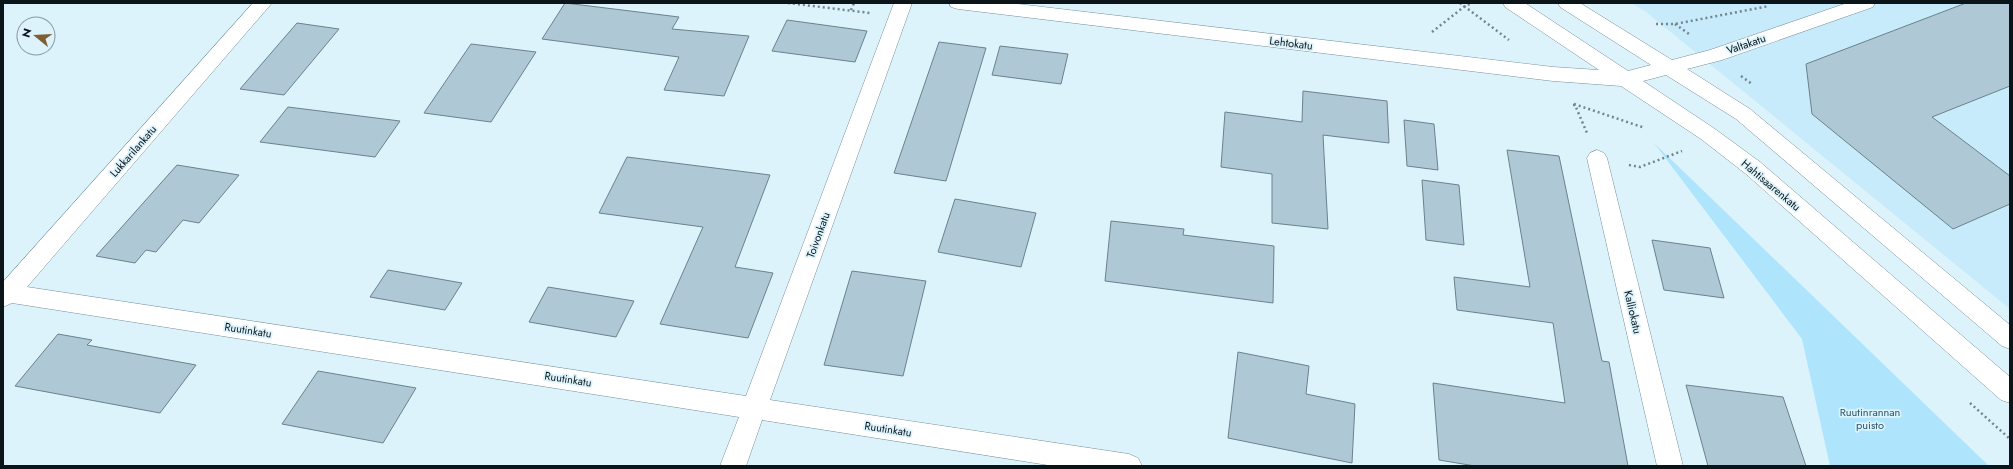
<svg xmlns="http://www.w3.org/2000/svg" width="2013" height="469" font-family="Jost,sans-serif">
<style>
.built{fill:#c7ebfb}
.green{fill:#aee5fd}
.building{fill:#aec9d5;stroke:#69828d}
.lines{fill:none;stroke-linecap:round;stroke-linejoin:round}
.street-casing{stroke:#768f9b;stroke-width:1}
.path{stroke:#74858c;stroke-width:2.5;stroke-dasharray:2 3;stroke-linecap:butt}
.street{fill:#fff;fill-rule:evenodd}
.labels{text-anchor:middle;stroke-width:3.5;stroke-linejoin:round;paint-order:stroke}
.street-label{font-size:11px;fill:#0a1419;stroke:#dcf3fc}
.park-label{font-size:11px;fill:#295667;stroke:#dcf3fc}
</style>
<rect width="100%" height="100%" fill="#dcf3fc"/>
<path class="built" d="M1631 3H2010V309L1646 12Z"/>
<path class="green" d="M1654 143 1989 466H1830L1802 339Z"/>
<g class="building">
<path d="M565 3 679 17 672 29 749 36 724 96 664 90 679 57 542 39Z"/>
<path d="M1966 3H2010V86L1932 117 2010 176V204L1953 229 1812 114 1806 64Z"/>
<path d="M787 20 867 31 855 62 772 51Z"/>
<path d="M297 23 339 29 284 95 240 89Z"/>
<path d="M939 42 986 48 946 181 894 173Z"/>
<path d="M471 44 536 52 491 122 424 113Z"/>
<path d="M1000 46 1068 54 1061 84 992 75Z"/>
<path d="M1303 91 1387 101 1389 143 1323 135 1328 229 1272 223V174L1221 167 1225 112 1302 122Z"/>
<path d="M288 107 400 121 375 157 260 142Z"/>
<path d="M1404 120 1434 124 1438 170 1407 166Z"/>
<path d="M1507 150 1559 156 1602 361 1609 362 1628 466H1475L1439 460 1433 383 1565 403 1553 323 1457 310 1454 277 1530 287Z"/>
<path d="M627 157 770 175 735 267 773 273 748 338 660 324 703 227 599 213Z"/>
<path d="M177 165 239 175 199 223 183 220 156 252 146 250 135 263 96 256Z"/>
<path d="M1422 180 1459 185 1464 245 1426 240Z"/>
<path d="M955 199 1036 213 1021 267 938 252Z"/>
<path d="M1111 221 1184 229 1183 235 1274 246 1273 303 1105 281Z"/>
<path d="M1652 240 1710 248 1724 298 1664 290Z"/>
<path d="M388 270 462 283 445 310 370 297Z"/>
<path d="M852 271 926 281 903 376 824 365Z"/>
<path d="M548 287 634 301 616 337 529 322Z"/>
<path d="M58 334 92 340 87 345 196 365 160 413 15 386Z"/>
<path d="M1238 352 1309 366 1306 394 1355 404 1352 463 1228 438Z"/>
<path d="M318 371 416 388 383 443 282 424Z"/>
<path d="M1686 385 1783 397 1806 466H1708Z"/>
</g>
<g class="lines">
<g class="street-casing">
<g id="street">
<path d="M253 3H272L27 287 746 396 894 3H912L770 400 1129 454 1138 458 1142 466H1054L762 420 746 466H720L739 417 12 303 3 307V282Z"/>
<path d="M949 3H1009L1553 67 1599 70 1505 7 1503 3H1525L1628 71 1651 65 1560 7 1558 3H1580L1672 60 1710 50 1847 3H1875L1873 7 1722 60 1687 69 1750 109 2010 325V349L2002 346 1736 119 1666 75 1643 81 1715 129 1760 162 2010 377V403L2001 400 1746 174 1701 139 1621 86 1553 81 958 9 951 7Z"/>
<path d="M1597 150 1604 153 1607 158 1683 466H1657L1587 158 1590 153Z"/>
</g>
</g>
<g class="path">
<path d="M788 3 870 13"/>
<path d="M1460 3 1509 40"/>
<path d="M851 10 854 3"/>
<path d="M1656 24H1675L1769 6"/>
<path d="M1675 24 1689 34"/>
<path d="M1432 32 1465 6 1472 3"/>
<path d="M1741 76 1752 84"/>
<path d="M1574 104 1645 128"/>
<path d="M1573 105H1575L1587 133"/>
<path d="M1629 165 1640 167 1682 151"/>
<path d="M1970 403 2010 439"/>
</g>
<use href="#street" class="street"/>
</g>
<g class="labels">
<g class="street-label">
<text transform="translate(1291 43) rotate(7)" y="4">Lehtokatu</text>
<text transform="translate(1746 44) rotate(-19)" y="4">Valtakatu</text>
<text transform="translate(133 151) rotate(-49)" y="4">Lukkarilankatu</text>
<text transform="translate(1771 185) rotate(40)" y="4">Hahtisaarenkatu</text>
<text transform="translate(818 235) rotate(-70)" y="4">Toivonkatu</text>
<text transform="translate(1633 312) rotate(77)" y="4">Kalliokatu</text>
<text transform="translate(248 330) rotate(9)" y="4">Ruutinkatu</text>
<text transform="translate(568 379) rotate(9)" y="4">Ruutinkatu</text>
<text transform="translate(888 429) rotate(9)" y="4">Ruutinkatu</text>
</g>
<g class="park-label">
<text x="1870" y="416">Ruutinrannan<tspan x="1870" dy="13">puisto</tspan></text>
</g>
</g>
<rect width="2013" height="469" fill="none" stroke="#0a1419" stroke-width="8"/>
<g transform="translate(36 36) rotate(288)"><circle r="19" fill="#dcf3fc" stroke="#889aa1"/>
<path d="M0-3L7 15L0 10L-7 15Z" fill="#7d5f33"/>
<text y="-6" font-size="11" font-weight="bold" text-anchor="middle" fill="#0a1419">N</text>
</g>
</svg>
